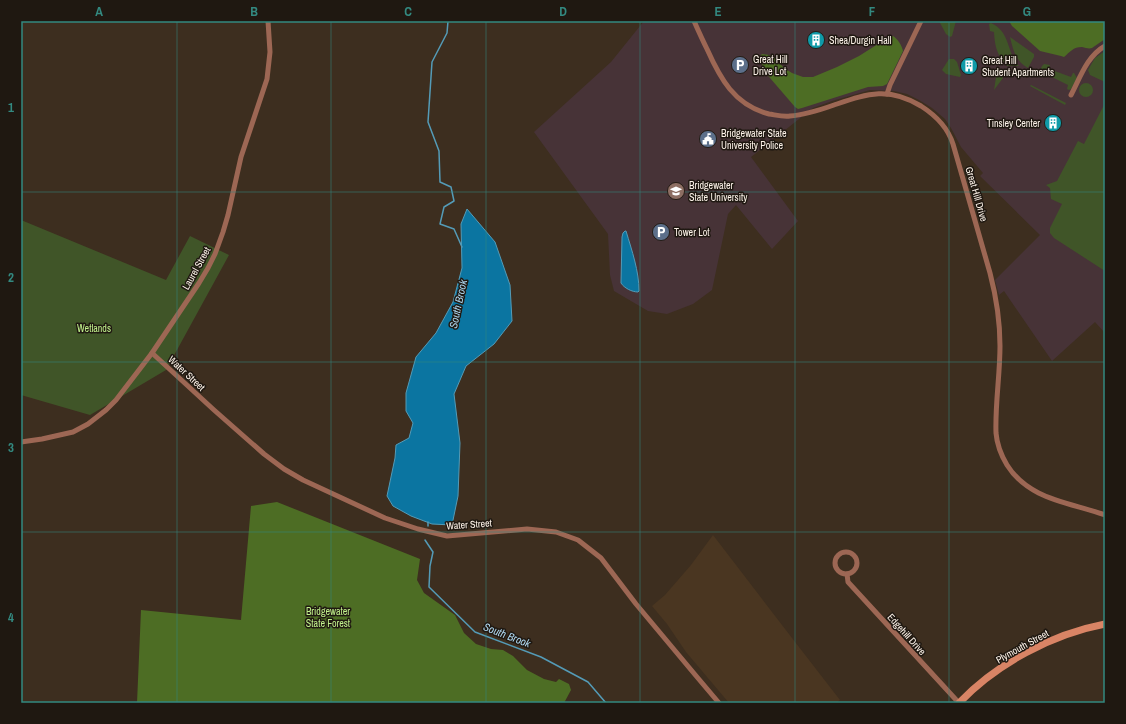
<svg xmlns="http://www.w3.org/2000/svg" width="1126" height="724" font-family="'Archivo Narrow',sans-serif">
<style>
.built{fill:#4a3621}
.education{fill:#473337}
.green{fill:#405528}
.forest{fill:#4d6d24}
.water{fill:#0b75a1;stroke:#549bb7}
.lines{fill:none;stroke-linecap:round;stroke-linejoin:round}
.stream{stroke:#549bb7;stroke-width:1.5}
.street{stroke:#9d6754;stroke-width:5}
.secondary{stroke:#d98465;stroke-width:7}
.grid{fill:none;stroke:#338980;stroke-width:1;stroke-opacity:0.55}
.labels{text-anchor:middle;stroke-width:3;stroke-linejoin:round;paint-order:stroke}
.poi-label{font-size:10px;fill:#fdf3e9;stroke:#1f1811;text-anchor:start}
.street-label{font-size:10px;fill:#fdf3e9;stroke:#1f1811}
.park-label{font-size:10px;fill:#c1f18c;stroke:#1f1811}
.water-label{font-size:11px;font-style:italic;fill:#b0d9f2;stroke:#1f1811}
.neatline{fill:none;stroke:#338980;stroke-width:1.5}
.grid-label{font-size:13px;text-anchor:middle;font-weight:bold;fill:#338980}
</style>
<rect width="100%" height="100%" fill="#3d2e1f"/>
<path class="built" d="M713 535 792 638 840 700 836 703H729L686 652 667 624 652 606 665 595 691 565Z"/>
<path class="education" d="M644 21H1105V333L1095 322 1052 361 1004 291 999 295 995 280 1040 235 980 176 983 173 961 147 951 128 945 119 932 108 919 100 907 94 894 91 870 90 832 101 813 108 751 157 798 221 772 249 736 205 728 214 712 290 693 304 667 314 648 311 614 291 610 275 608 234 534 132 611 62Z"/>
<g class="green">
<path d="M939 21H956L952 36 950 37 946 34Z"/>
<path d="M991 23C1011 32 1006 52 1019 66H1007C997 54 995 48 994 32L990 31 989 24Z"/>
<path d="M1010 37 1034 54V57L1028 68C1016 62 1013 50 1010 37Z"/>
<path d="M1105 51V82L1090 75 1088 70 1095 58Z"/>
<path d="M949 59H954L957 62 961 75 960 77 946 74 942 70Z"/>
<path d="M1044 64 1050 65 1049 69 1071 77 1073 73H1074L1077 78 1071 89 1069 90 1067 89 1068 85 1044 73 1041 76 1038 74 1042 66Z"/>
<path d="M997 71H999L1003 77V78L994 90Z"/>
<circle cx="1086" cy="90" r="7"/>
<path d="M1031 85 1066 103 1065 105 1030 86Z"/>
<path d="M1105 103V271L1054 238 1050 233V228L1062 204 1051 199 1050 188 1046 185 1057 181 1078 141 1084 144Z"/>
<path d="M21 220 166 280 190 236 229 255 166 370 90 415 21 395Z"/>
</g>
<g class="forest">
<path d="M1009 21H1105V39L1092 48C1089 49 1086 48 1082 47 1073 47 1070 52 1064 57L1061 56 1040 51 1012 26Z"/>
<path d="M893 36C898 39 902 46 903 51L887 84 883 86 868 87 802 108 798 109 795 107 764 71 760 56 762 54 769 55 774 57 784 68 792 73 803 77H813L837 67 859 56 889 37Z"/>
<path d="M277 502 420 559 417 580 424 593 455 615 464 633 476 644 491 649 503 650 513 656 527 670 544 679 556 682 559 679 569 684 571 690 564 703H137L141 610 241 620 251 506Z"/>
</g>
<g class="water">
<path d="M467 209 495 242 510 285 512 321 494 344 466 366 454 394 460 443 458 496 452 525 432 524 411 516 393 506 387 496 395 458 396 445 409 438 413 423 406 411V393L416 357 436 333 453 302 462 268 461 224Z"/>
<path d="M625 231H626C632 251 639 271 639 291L638 292C632 292 624 288 621 283L622 237 623 233Z"/>
</g>
<g class="lines">
<g class="stream">
<path d="M448 21 447 33 432 62 428 122 439 151 440 182 451 187 454 201 444 207 440 224 454 229 462 247"/>
<path d="M428 526V522"/>
<path d="M425 540 433 552 430 566 429 587 475 632 541 657 588 682 606 703"/>
</g>
<g class="street">
<path d="M694 21C698 30 702 39 707 49 720 78 734 105 769 114 776 115 783 117 790 116 805 115 820 110 834 105 867 94 888 86 921 106 935 115 948 128 953 144L990 273C996 296 1000 322 1000 346 1000 375 995 404 996 433 997 445 1001 455 1007 465 1029 500 1069 502 1105 515"/>
<path d="M887 94 890 85 921 21"/>
<path d="M1071 95C1080 78 1087 56 1105 46"/>
<path d="M152 353 214 410 264 454 284 469 303 480 385 518 418 529 447 536 527 529 556 532 578 540 601 558 636 604 697 677 719 703"/>
<path d="M21 442 42 439 73 432 88 424 106 410 116 400 152 353 199 283 208 268 215 254 223 232 228 215 241 157 267 79 270 52 268 21"/>
<circle cx="846" cy="563" r="11"/>
<path d="M847 574 848 582 959 703"/>
</g>
<path class="secondary" d="M959 703C996 664 1052 634 1105 624"/>
</g>
<path class="grid" d="M177 21V703M331 21V703M486 21V703M640 21V703M795 21V703M949 21V703M21 192H1105M21 362H1105M21 532H1105"/>
<defs>
<g id="building-disc" transform="scale(0.9)"><circle r="9.5" fill="#0f9aa8" stroke="#1f1811"/><path d="M-4-6H4V6H1V3H-1V6H-4ZM-2.5-4.3h1.7v1.8h-1.7ZM.8-4.3h1.7v1.8H.8ZM-2.5-1h1.7V.8h-1.7ZM.8-1h1.7V.8H.8Z" fill="#fff"/></g>
<g id="parking-disc" transform="scale(0.9)"><circle r="9.5" fill="#5c6f8a" stroke="#1f1811"/><path d="M-3.5-5.5H1a3.5 3.5 0 0 1 0 7H-1V5.5H-3.5ZM-1-3.4V-.6H.8a1.4 1.4 0 0 0 0-2.8Z" fill="#fff"/></g>
<g id="civic-disc" transform="scale(0.9)"><circle r="9.5" fill="#5c6f8a" stroke="#1f1811"/><path d="M-.6-6.5H3V-4.5H.6V-3L4-1V1h2V6H-6V1h2V-1L-.6-3ZM-1.2 2.5V6h2.4V2.5Z" fill="#fff"/></g>
<g id="university-disc" transform="scale(0.9)"><circle r="9.5" fill="#8d6e63" stroke="#1f1811"/><path d="M0-5L7-2L0 1L-7-2ZM-4 1L0 2.5L4 1V4Q0 6-4 4Z" fill="#fff"/></g>
</defs>
<g fill-rule="evenodd">
<use href="#building-disc" x="816" y="40"/>
<use href="#parking-disc" x="740" y="65"/>
<use href="#building-disc" x="969" y="66"/>
<use href="#building-disc" x="1053" y="123"/>
<use href="#civic-disc" x="708" y="139"/>
<use href="#university-disc" x="676" y="191"/>
<use href="#parking-disc" x="661" y="232"/>
</g>
<g class="labels">
<g class="poi-label">
<text x="829" y="44">Shea/Durgin Hall</text>
<text x="753" y="63">Great Hill<tspan x="753" dy="12">Drive Lot</tspan></text>
<text x="982" y="64">Great Hill<tspan x="982" dy="12">Student Apartments</tspan></text>
<text x="1040" y="127" text-anchor="end">Tinsley Center</text>
<text x="721" y="137">Bridgewater State<tspan x="721" dy="12">University Police</tspan></text>
<text x="689" y="189">Bridgewater<tspan x="689" dy="12">State University</tspan></text>
<text x="674" y="236">Tower Lot</text>
</g>
<g class="street-label">
<text transform="translate(977 194) rotate(74)" y="4">Great Hill Drive</text>
<text transform="translate(196 268) rotate(-61)" y="4">Laurel Street</text>
<text transform="translate(187 373) rotate(43)" y="4">Water Street</text>
<text transform="translate(469 524) rotate(-4)" y="4">Water Street</text>
<text transform="translate(907 634) rotate(48)" y="4">Edgehill Drive</text>
<text transform="translate(1022 646) rotate(-29)" y="4">Plymouth Street</text>
</g>
<g class="park-label">
<text x="94" y="332">Wetlands</text>
<text x="328" y="615">Bridgewater<tspan x="328" dy="12">State Forest</tspan></text>
</g>
<g class="water-label">
<text transform="translate(458 304) rotate(-78)" y="4">South Brook</text>
<text transform="translate(507 635) rotate(21)" y="4">South Brook</text>
</g>
</g>
<rect width="1126" height="724" fill="none" stroke="#1f1811" stroke-width="44"/>
<rect x="22" y="22" width="1082" height="680" class="neatline"/>
<g class="grid-label">
<text x="99" y="16">A</text>
<text x="254" y="16">B</text>
<text x="408" y="16">C</text>
<text x="563" y="16">D</text>
<text x="718" y="16">E</text>
<text x="872" y="16">F</text>
<text x="1027" y="16">G</text>
<text x="11" y="112">1</text>
<text x="11" y="282">2</text>
<text x="11" y="452">3</text>
<text x="11" y="622">4</text>
</g>
</svg>
